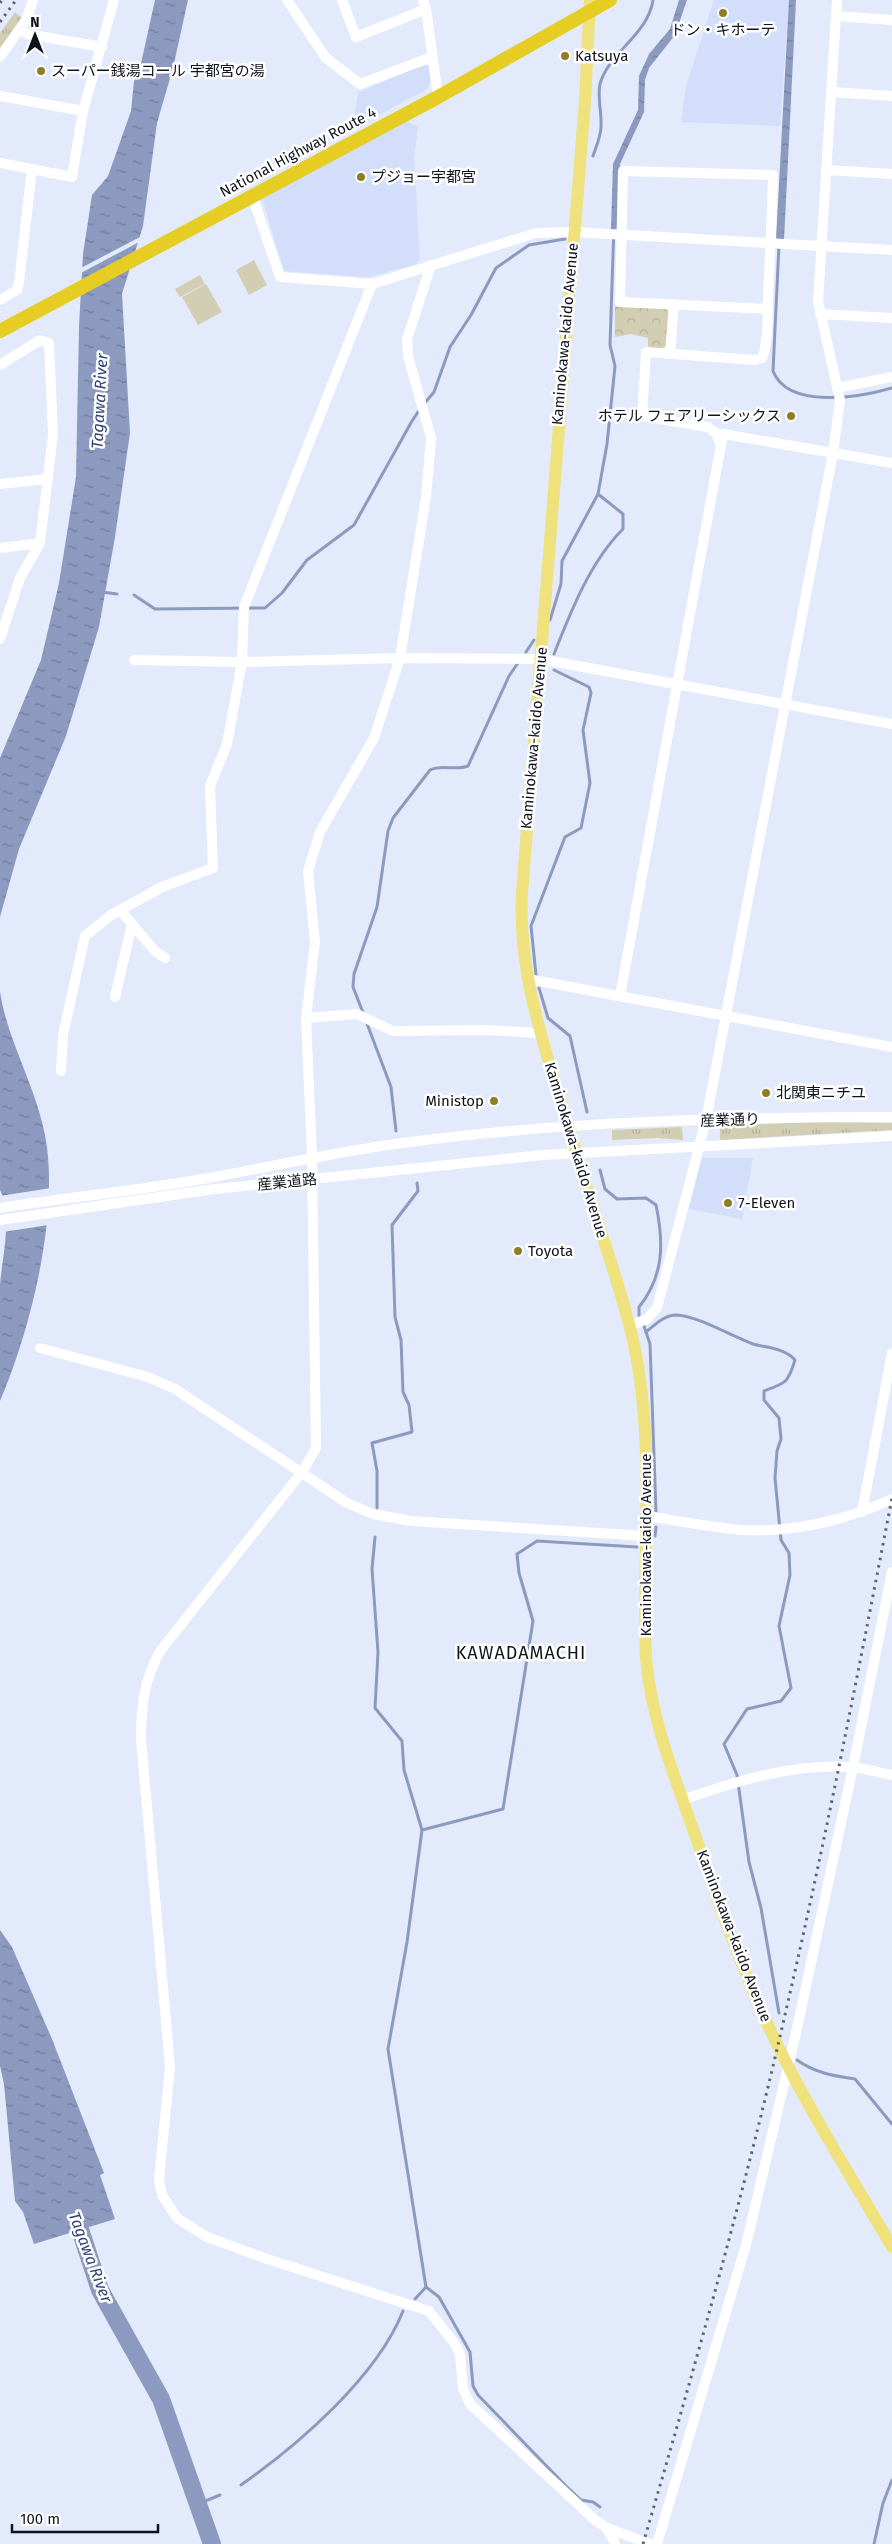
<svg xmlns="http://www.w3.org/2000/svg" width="892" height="2544" font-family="'Fira Sans','Noto Sans JP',sans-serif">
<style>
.built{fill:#d3defa}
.grass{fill:url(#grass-tufts)}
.park{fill:url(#park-crowns)}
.garden{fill:#d2ceb3}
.water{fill:url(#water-ripples)}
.pier{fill:#e3eafb}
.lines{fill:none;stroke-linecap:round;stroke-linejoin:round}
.stream{stroke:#8c9abf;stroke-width:3}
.river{stroke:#8c9abf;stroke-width:18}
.minor{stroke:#fff;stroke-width:10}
.major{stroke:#efe17c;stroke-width:12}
.highway{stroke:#e5cd24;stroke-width:14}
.rail{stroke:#5f6470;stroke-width:3;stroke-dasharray:2.5 5;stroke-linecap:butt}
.poi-dot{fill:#8d7f26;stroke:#fff;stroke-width:2}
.labels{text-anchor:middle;stroke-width:5;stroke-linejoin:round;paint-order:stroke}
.poi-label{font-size:15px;fill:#0f131c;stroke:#fff;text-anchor:start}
.street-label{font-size:15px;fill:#0f131c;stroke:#fff}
.water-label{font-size:16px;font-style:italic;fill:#324273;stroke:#fff}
.quarter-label{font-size:18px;letter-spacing:1px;fill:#0f131c;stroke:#fff}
</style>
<defs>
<pattern id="grass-tufts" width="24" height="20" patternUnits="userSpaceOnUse" patternTransform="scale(1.25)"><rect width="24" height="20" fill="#d2ceb3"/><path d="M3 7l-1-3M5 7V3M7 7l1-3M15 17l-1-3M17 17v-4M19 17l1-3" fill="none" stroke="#b3b099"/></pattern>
<pattern id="park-crowns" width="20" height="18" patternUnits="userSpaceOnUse" patternTransform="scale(1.25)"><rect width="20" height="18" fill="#d2ceb3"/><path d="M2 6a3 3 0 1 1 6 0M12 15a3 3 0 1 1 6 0" fill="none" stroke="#b3b099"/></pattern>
<pattern id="water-ripples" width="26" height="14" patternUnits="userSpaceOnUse" patternTransform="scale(1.25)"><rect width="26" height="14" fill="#8c9abf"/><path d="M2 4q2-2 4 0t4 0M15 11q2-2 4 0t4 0" fill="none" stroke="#717c9a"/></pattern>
</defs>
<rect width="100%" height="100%" fill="#e3eafb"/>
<g class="built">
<path d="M714 0H789L780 126 681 122 686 86Z"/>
<path d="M422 64 429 66 431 80 427 89 364 123 355 113 358 93Z"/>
<path d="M407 121 418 127 414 158 420 258 416 264 369 277 284 271 262 198Z"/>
<path d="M702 1158H753L742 1219 689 1209Z"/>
</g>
<g class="grass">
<path d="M15 12 22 18 0 49V33Z"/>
<path d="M813 1122 892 1123V1130L720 1140V1126Z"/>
<path d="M682 1127 683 1140 657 1138 612 1140V1130Z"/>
</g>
<path class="park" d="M615 306 667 309 671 314 668 344 663 348H648V338L631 334 615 337Z"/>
<g class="garden">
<path d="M254 260 267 285 249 295 236 270Z"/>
<path d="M200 275 205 284 180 297 175 289Z"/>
<path d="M206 284 222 312 198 325 182 297Z"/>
</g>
<g class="water">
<path d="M155 0H188L173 68 157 123 143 226 122 294 130 433 115 537 99 627 66 736 19 849 0 917V758L41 660 59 583 76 477 79 326 83 254 92 195 108 176 131 111 134 81 140 68Z"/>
<path d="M679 0H687L675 35 649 68 645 80 644 112 620 164 617 229H611L613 164 638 110 639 76 649 54 670 29Z"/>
<path d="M789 0H796L784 240 776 239Z"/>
<path d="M0 991C6 1037 36 1087 45 1135 60 1212 31 1329 0 1401 0 1363 0 1323 0 1285 2 1258 13 1215 0 1190Z"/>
<path d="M0 1930 12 1947 52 2039 104 2173 100 2175 115 2219 34 2244 23 2212 15 2201 4 2084 0 2066Z"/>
</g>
<g class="pier">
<path d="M142 236 141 241 79 274V269Z"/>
<path d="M51 1188 48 1225 3 1232V1200L0 1196Z"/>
</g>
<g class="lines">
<g class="stream">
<path d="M593 156C596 147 601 136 601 127 602 113 597 97 600 84 609 52 648 35 653 0"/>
<path d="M779 245 773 371C788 410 861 397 892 388"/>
<path d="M424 404 434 392 450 347 471 315 496 268 529 245 565 239"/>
<path d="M102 592 117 594"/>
<path d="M134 595 155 609 265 608 282 593 307 560 354 525 412 421 420 409"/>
<path d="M550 620 561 584 562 561 598 494 607 444 615 366 610 345 614 225"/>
<path d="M526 652 534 640"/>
<path d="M554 654C571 611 590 562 623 529V514L598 494"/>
<path d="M536 975 531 926 565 837 581 828 590 783 583 730 591 693 589 687 554 670"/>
<path d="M539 988 548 1018 570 1036 587 1112"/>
<path d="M364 1015 353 987 354 974 377 907 388 831 393 818 430 770C442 764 455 771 468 766L509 676 518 663"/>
<path d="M366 1021 391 1087 396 1131"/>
<path d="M600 1170 605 1189 617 1199 646 1198 656 1205C664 1243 664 1276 639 1307V1316"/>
<path d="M644 1326 650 1344 656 1511"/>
<path d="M646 1332C655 1325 664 1315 676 1315 698 1316 731 1336 753 1344 767 1348 785 1348 795 1360 788 1383 786 1383 764 1391V1400L779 1418 781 1439 777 1451 775 1478 781 1540 789 1553 790 1575 779 1626 791 1688 781 1701 747 1709 724 1744 737 1775 749 1862 761 1908 779 2013"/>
<path d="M377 1508V1471L372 1443 412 1432 409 1405 403 1392 401 1340 395 1317 392 1225 418 1191 417 1183"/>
<path d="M655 1536 656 1527"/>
<path d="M375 1537 372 1569 378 1652 375 1708 402 1741 404 1770 422 1830"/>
<path d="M797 2060C815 2073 834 2076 855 2079L892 2124"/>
<path d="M426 2287 439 2297 470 2352 473 2386 478 2395 565 2485 581 2500 593 2502 600 2507"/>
<path d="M415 2299 426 2287 388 2049 407 1942 422 1830 503 1809 533 1621 519 1573 517 1554 537 1541 637 1547"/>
<path d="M241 2485C298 2445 377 2377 403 2311"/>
<path d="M198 2504 220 2495"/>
<path d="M874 2544 883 2503 892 2480"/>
</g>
<path class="river" d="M73 2208 100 2290 161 2399 212 2544"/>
<g class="minor">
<path d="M287 0 326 58 360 84 432 57"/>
<path d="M342 0 356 37 426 9"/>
<path d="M423 0 426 9 438 97"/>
<path d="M836 16 892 20"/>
<path d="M20 30 27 34 102 47"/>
<path d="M0 57 26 20 33 0"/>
<path d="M832 92 892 96"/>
<path d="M0 96 83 111"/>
<path d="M0 163 72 177 83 111 114 0"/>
<path d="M827 170 892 174"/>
<path d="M252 195 280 277 372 284 536 233 574 232 892 250"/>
<path d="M431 265 407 339 408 356 431 438 426 497 400 658 374 738 320 832 308 871 315 942 306 1018 312 1157 316 1448 302 1472 161 1650C144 1679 141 1706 141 1739L170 2067 159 2180 162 2195 177 2218 207 2237 267 2259 429 2311 455 2344 460 2354 463 2389 470 2404 596 2521 607 2528 650 2544"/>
<path d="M0 300 17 290 19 282 32 169"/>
<path d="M820 314 892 318"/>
<path d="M670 354 674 304"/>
<path d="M0 365 40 340 49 343 53 434 40 543"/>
<path d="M837 388 892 377"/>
<path d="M721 445 716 433 708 427 642 416 646 352 755 360 762 358C769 339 767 316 768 296 770 256 772 216 773 175L623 171 620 302 767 309"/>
<path d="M0 484 48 479"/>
<path d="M0 548 40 543 20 578 0 639"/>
<path d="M134 660 242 662 400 658 540 659 892 724"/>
<path d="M120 910 156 952 165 958"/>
<path d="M528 979 892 1047"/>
<path d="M620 996 723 434 892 463"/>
<path d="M115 997 132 924"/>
<path d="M306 1018 357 1014 393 1031 487 1030 540 1033"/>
<path d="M61 1071 63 1035 85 936 111 915 162 887 213 868 210 786 227 744 242 662 244 607 372 284"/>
<path d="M0 1208C71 1197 144 1190 214 1177 280 1165 344 1150 410 1142 569 1121 732 1117 892 1117"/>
<path d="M0 1220 215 1189 543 1155 892 1136"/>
<path d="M629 1326 647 1319 657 1308 706 1120 833 453 840 400 818 301 837 0"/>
<path d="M40 1348 148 1377 175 1389 347 1503 373 1514 411 1521 646 1536"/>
<path d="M862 1512 892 1353"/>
<path d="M647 1516C678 1521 710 1527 742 1530 793 1533 846 1520 892 1499"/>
<path d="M682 1800C737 1781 793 1763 851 1767 864 1768 879 1773 892 1775"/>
<path d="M607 2528 615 2544"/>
<path d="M657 2544 746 2245 796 2033 853 1767 892 1572"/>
</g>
<path class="major" d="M590 0 585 101 522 893C518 963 539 1030 559 1096 570 1130 579 1164 590 1198 605 1245 622 1292 633 1340 656 1445 642 1552 646 1658 651 1718 674 1775 694 1832 718 1901 742 1970 773 2036 808 2109 852 2178 892 2247"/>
<path class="highway" d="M0 331 438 97 610 0"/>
<g class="rail">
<path d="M0 3 2 0"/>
<path d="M0 22 16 0"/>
<path d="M643 2544C695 2366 746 2187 787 2006 826 1838 859 1668 892 1498"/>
</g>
</g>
<g class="poi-dot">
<circle cx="723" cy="13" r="5"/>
<circle cx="565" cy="56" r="5"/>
<circle cx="41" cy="71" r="5"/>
<circle cx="361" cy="177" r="5"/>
<circle cx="791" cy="416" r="5"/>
<circle cx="766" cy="1093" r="5"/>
<circle cx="494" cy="1101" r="5"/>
<circle cx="728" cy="1203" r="5"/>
<circle cx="518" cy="1251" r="5"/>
</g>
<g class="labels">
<g class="poi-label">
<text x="723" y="35" text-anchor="middle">ドン・キホーテ</text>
<text x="575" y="61">Katsuya</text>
<text x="51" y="76">スーパー銭湯コール 宇都宮の湯</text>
<text x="371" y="182">プジョー宇都宮</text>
<text x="781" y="421" text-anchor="end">ホテル フェアリーシックス</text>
<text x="776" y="1098">北関東ニチユ</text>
<text x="484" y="1106" text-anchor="end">Ministop</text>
<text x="738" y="1208">7-Eleven</text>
<text x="528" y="1256">Toyota</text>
</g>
<g class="street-label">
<text transform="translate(298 152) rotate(-28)" y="5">National Highway Route 4</text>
<text transform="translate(565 334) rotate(-85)" y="5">Kaminokawa-kaido Avenue</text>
<text transform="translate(534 738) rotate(-85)" y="5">Kaminokawa-kaido Avenue</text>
<text transform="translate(730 1120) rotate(-2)" y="5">産業通り</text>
<text transform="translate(576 1150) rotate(73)" y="5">Kaminokawa-kaido Avenue</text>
<text transform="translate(287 1182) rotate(-6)" y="5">産業道路</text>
<text transform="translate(646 1545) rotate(-90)" y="5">Kaminokawa-kaido Avenue</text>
<text transform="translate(734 1936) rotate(69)" y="5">Kaminokawa-kaido Avenue</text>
</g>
<g class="water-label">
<text transform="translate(99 401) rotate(-87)" y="6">Tagawa River</text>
<text transform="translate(91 2257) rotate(69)" y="6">Tagawa River</text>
</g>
<g class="quarter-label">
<text x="521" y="1659">KAWADAMACHI</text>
</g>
</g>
<g transform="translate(35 35)" stroke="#ffffff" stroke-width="4" paint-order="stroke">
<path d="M0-4L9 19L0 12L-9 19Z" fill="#0f131c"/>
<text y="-8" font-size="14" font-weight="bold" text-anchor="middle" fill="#0f131c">N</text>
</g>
<path d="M12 2524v8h146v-8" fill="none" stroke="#0f131c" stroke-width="2.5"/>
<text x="20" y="2524" font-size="15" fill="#0f131c" stroke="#ffffff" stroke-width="4" paint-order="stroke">100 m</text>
</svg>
